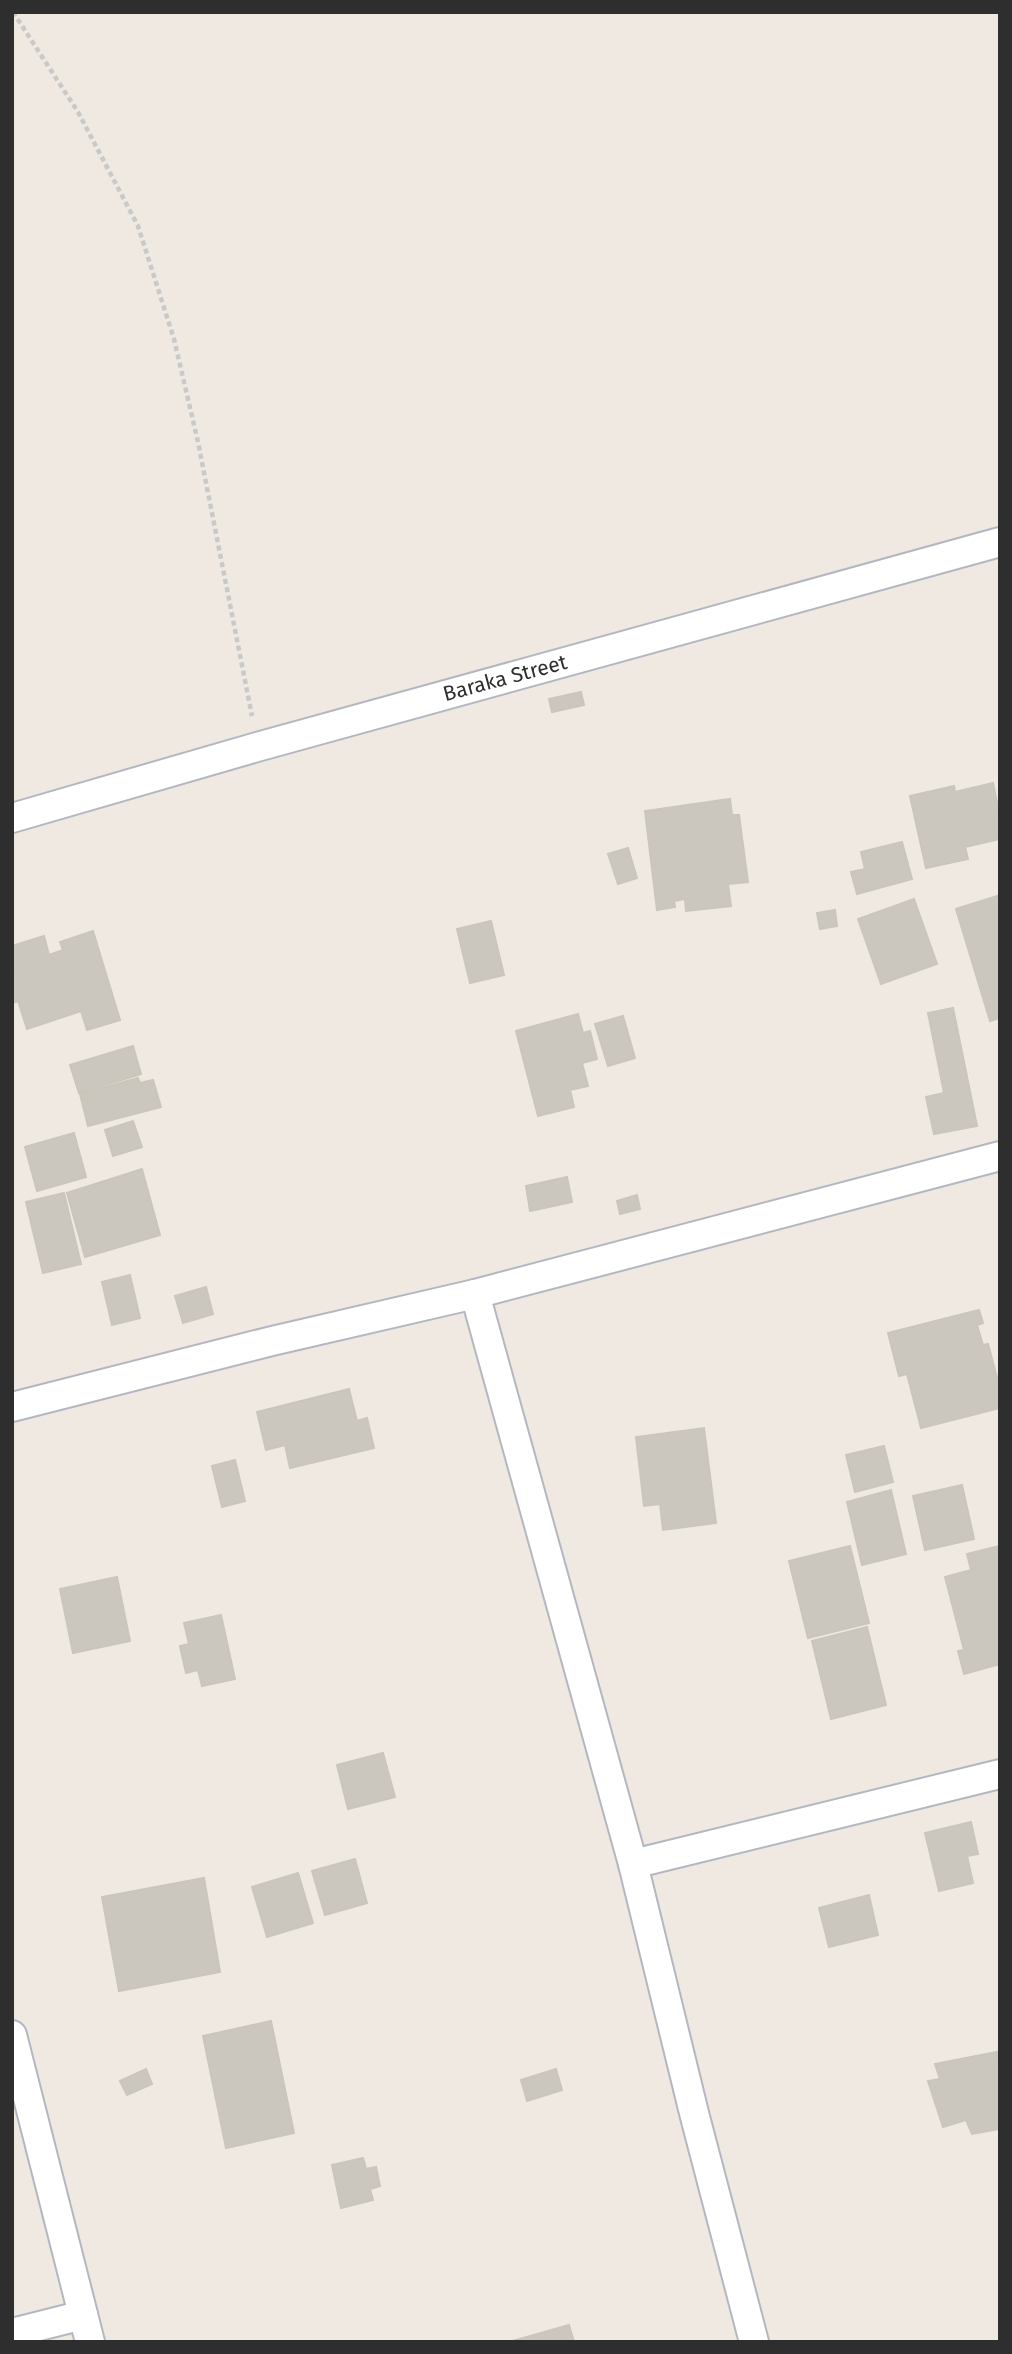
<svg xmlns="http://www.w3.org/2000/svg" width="1012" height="2354" font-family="'Fira Sans',sans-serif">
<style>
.building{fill:#cbc7bf;stroke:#cbc5ba;stroke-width:2}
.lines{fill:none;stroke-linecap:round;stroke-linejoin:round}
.minor-casing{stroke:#b4b7c1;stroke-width:32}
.path{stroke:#c9c9c9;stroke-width:4.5;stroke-dasharray:5 3.5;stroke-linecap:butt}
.minor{stroke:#fff;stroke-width:28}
.labels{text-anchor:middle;stroke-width:5;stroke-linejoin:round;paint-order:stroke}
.street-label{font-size:21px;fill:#2e2e2e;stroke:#fff}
</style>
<rect width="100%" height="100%" fill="#efe9e1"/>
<g class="building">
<path d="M581 692 584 705 552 712 549 699Z"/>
<path d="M993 783 1000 817V839L965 847 968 859 926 868 910 796 954 786 955 792Z"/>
<path d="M730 799 732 815H739L748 882 728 884 731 906 686 911 685 899 674 901 675 907 657 910 645 811Z"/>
<path d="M902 842 912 879 857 894 851 872 865 869 861 852Z"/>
<path d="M628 848 637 878 618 884 608 854Z"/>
<path d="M1000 895V1018L990 1021 956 909Z"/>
<path d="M914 899 937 964 881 984 858 919Z"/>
<path d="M835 910 837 926 820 929 817 913Z"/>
<path d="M491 921 504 975 470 983 457 929Z"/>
<path d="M93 931 120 1020 87 1030 81 1011 27 1029 18 1001 12 1003V974L15 973 12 964V946L44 936 49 955 63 950 60 942Z"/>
<path d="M953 1008 977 1126 934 1134 926 1097 944 1093 928 1013Z"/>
<path d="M578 1014 583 1033 590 1031 597 1059 582 1063 588 1086 570 1090 574 1107 538 1116 516 1031Z"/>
<path d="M623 1016 635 1058 608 1066 595 1024Z"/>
<path d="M133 1046 141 1074 79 1093 70 1065Z"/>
<path d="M138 1078 140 1083 153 1080 161 1107 88 1126 80 1094Z"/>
<path d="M133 1121 142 1147 113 1156 105 1130Z"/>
<path d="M74 1133 86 1177 37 1191 25 1147Z"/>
<path d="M142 1169 160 1235 85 1257 67 1193Z"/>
<path d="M567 1177 572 1202 530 1211 526 1186Z"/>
<path d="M64 1193 81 1264 43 1273 26 1202Z"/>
<path d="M637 1195 640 1209 620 1214 617 1201Z"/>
<path d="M130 1275 140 1318 112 1325 102 1282Z"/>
<path d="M206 1287 213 1314 183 1323 175 1296Z"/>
<path d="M979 1310 983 1323 977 1325 983 1345 988 1344 1000 1389V1408L921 1428 907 1374 899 1376 888 1333Z"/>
<path d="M349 1389 357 1421 367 1418 374 1448 290 1468 285 1445 266 1450 257 1412Z"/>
<path d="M704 1428 716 1523 663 1530 660 1504 644 1506 636 1437Z"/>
<path d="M884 1446 893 1482 855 1492 846 1455Z"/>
<path d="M235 1460 245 1501 222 1507 212 1466Z"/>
<path d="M962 1485 974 1539 925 1550 913 1496Z"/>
<path d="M891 1490 906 1554 862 1565 847 1502Z"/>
<path d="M850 1546 869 1623 808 1638 789 1561Z"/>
<path d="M999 1546 1000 1664 964 1674 958 1651 964 1650 945 1577 971 1570 967 1554Z"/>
<path d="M117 1577 130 1641 73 1653 60 1589Z"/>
<path d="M221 1615 235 1679 202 1686 198 1670 186 1673 180 1646 189 1644 184 1623Z"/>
<path d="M867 1627 886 1705 831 1719 812 1641Z"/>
<path d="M383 1753 395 1797 348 1809 337 1765Z"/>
<path d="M971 1822 978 1854 967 1856 973 1883 939 1891 925 1833Z"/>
<path d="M355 1859 367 1903 325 1915 312 1871Z"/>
<path d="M298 1873 313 1923 267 1937 252 1887Z"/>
<path d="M204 1878 220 1972 119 1991 102 1897Z"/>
<path d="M869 1895 878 1935 829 1947 819 1908Z"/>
<path d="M271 2021 294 2133 226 2148 203 2036Z"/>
<path d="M997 2052 1000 2063V2129L972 2134 966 2120 943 2127 928 2081 940 2079 935 2064Z"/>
<path d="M146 2069 152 2084 127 2095 120 2081Z"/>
<path d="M556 2069 562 2090 527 2101 521 2080Z"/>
<path d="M363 2158 366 2169 376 2167 380 2186 370 2189 373 2200 341 2208 332 2165Z"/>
<path d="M569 2325 574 2342H509Z"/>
</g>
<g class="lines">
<g class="minor-casing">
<g id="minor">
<path d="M12 818 257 747 1000 542"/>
<path d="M475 1294 633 1864 694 2113 754 2342"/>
<path d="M12 1407 272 1341 475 1294 1000 1156"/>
<path d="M633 1864 1000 1774"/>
<path d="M12 2035 90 2342"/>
<path d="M12 2333 83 2315"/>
</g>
</g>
<path class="path" d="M13 12 78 112 138 226 174 339 198 442 252 716"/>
<use href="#minor" class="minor"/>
</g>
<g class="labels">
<g class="street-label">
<text transform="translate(505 678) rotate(-15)" y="7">Baraka Street</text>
</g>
</g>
<rect width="1012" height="2354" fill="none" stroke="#2e2e2e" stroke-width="28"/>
</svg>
